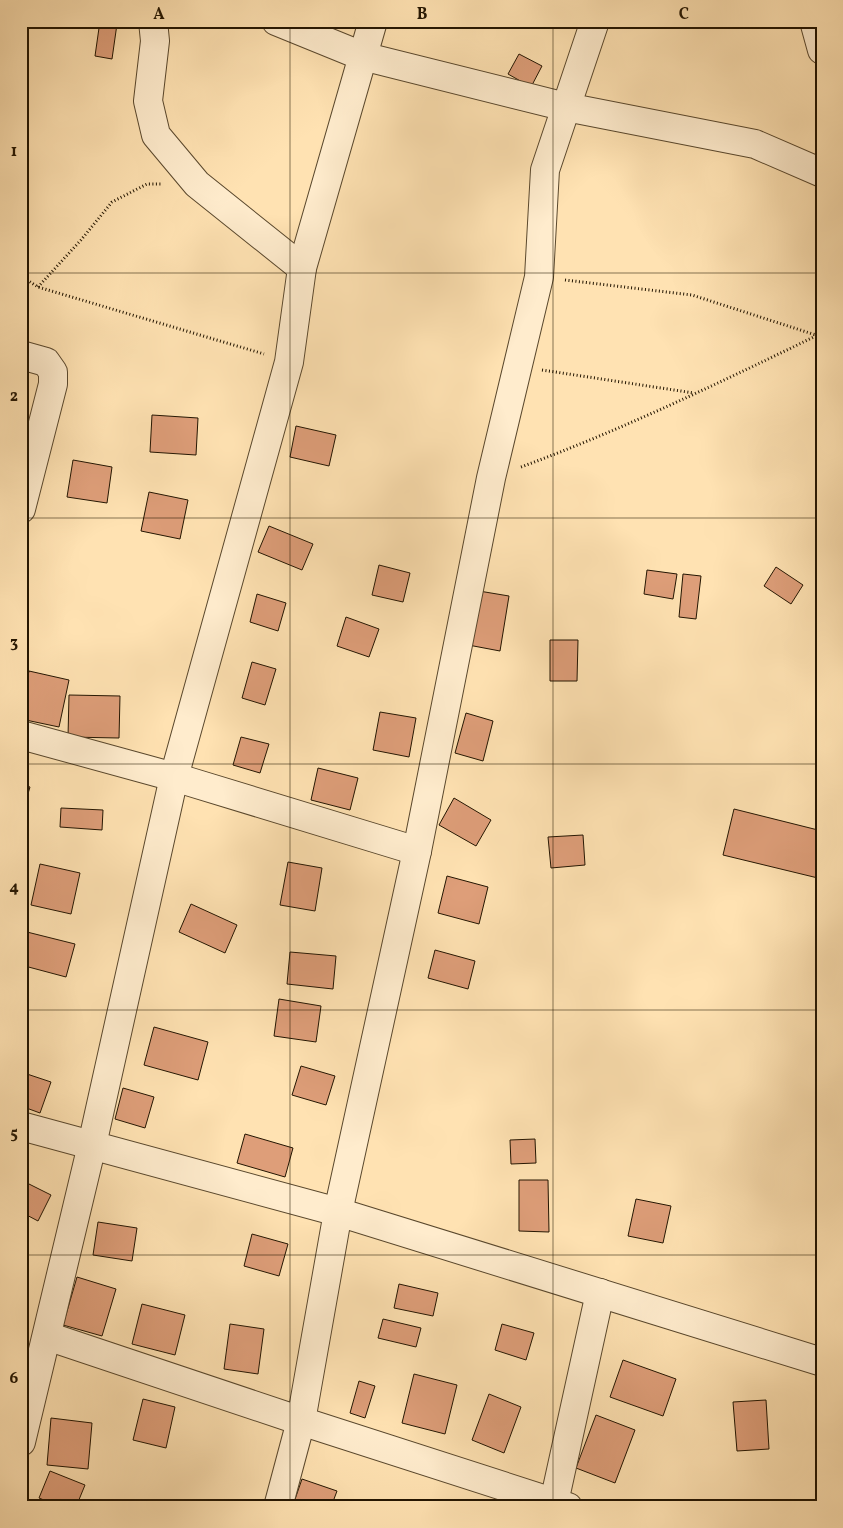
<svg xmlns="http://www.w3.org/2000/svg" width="843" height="1528" font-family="Vollkorn,serif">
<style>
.building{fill:#de9e79;stroke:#231501}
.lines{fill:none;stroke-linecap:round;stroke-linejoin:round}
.minor-casing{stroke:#5a482d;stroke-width:30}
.path{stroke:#231501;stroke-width:3;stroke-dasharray:1 2.5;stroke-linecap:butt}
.minor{stroke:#ffeccd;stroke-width:28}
.grid{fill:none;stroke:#231501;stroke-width:1;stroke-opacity:0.55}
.neatline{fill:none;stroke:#231501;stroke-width:2}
.grid-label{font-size:16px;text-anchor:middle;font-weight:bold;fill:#231501}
</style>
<rect width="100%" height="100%" fill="#ffe2b2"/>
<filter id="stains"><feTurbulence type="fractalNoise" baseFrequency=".004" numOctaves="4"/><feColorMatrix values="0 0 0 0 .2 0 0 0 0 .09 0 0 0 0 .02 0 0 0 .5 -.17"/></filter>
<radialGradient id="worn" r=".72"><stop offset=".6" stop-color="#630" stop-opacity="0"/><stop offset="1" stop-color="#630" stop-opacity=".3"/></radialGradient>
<g class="building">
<path d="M100 21 117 24 112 59 95 56Z"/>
<path d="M519 54 542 66 531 87 508 74Z"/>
<path d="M152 415 198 418 196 455 150 452Z"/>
<path d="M296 426 336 435 329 466 290 457Z"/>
<path d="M73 460 112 467 107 503 67 497Z"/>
<path d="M149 492 188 500 180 539 141 531Z"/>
<path d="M269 526 313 544 302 570 258 552Z"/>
<path d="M379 565 410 573 403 602 372 595Z"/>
<path d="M776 567 803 585 791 604 764 586Z"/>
<path d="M647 570 677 574 673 599 644 594Z"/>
<path d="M683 574 701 576 696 619 679 617Z"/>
<path d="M473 590 509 596 500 651 463 644Z"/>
<path d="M257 594 286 603 278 631 250 622Z"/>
<path d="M346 617 379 629 369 657 337 646Z"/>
<path d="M550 640H578L577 681H550Z"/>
<path d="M252 662 276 669 265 705 242 698Z"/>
<path d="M29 671 69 680 59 727 21 719V709Z"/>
<path d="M69 695 120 696 119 738 68 737Z"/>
<path d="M380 712 416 718 409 757 373 750Z"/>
<path d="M466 713 493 721 483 761 455 753Z"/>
<path d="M241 737 269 744 260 773 233 765Z"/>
<path d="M318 768 358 778 350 810 311 800Z"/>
<path d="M21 784 30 787 21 817Z"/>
<path d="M454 798 491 820 476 846 439 825Z"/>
<path d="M61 808 103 810 102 830 60 827Z"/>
<path d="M734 809 822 831V879L723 855Z"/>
<path d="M583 835 585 865 551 868 548 837Z"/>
<path d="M288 862 322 868 315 911 280 905Z"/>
<path d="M40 864 80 873 71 914 31 905Z"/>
<path d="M447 876 488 887 479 924 438 913Z"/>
<path d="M191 904 237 925 225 953 179 932Z"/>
<path d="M23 931 75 944 66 977 21 965V938Z"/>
<path d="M435 950 475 961 468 989 428 978Z"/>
<path d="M290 952 336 956 333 989 287 984Z"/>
<path d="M279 999 321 1006 316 1042 274 1036Z"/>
<path d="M154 1027 208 1042 198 1080 144 1065Z"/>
<path d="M301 1066 335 1076 326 1105 292 1095Z"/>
<path d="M21 1072 51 1082 40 1113 21 1106Z"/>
<path d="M123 1088 154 1097 145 1128 115 1119Z"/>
<path d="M245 1134 293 1148 285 1177 237 1163Z"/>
<path d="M535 1139 536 1163 511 1164 510 1140Z"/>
<path d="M21 1180 51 1195 38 1221 21 1212Z"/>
<path d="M519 1180H548L549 1232 519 1231Z"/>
<path d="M636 1199 671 1206 663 1243 628 1236Z"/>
<path d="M98 1222 137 1228 132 1261 93 1255Z"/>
<path d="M252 1234 288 1244 279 1276 244 1266Z"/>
<path d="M77 1277 116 1289 102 1336 63 1325Z"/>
<path d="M399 1284 438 1293 433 1316 394 1308Z"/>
<path d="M142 1304 185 1315 175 1355 132 1344Z"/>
<path d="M383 1319 421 1328 416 1347 378 1338Z"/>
<path d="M230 1324 264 1329 258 1374 224 1369Z"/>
<path d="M502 1324 534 1333 526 1360 495 1350Z"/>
<path d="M623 1360 676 1379 663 1416 610 1397Z"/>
<path d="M414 1374 457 1385 445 1434 402 1423Z"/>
<path d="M359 1381 375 1386 365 1418 350 1413Z"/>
<path d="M489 1394 521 1407 504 1453 472 1440Z"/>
<path d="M143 1399 175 1407 166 1448 133 1440Z"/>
<path d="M766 1400 769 1449 737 1451 733 1402Z"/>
<path d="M596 1415 635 1430 615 1483 576 1468Z"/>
<path d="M51 1418 92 1423 88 1469 47 1465Z"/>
<path d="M50 1471 85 1485 76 1507H61L39 1498Z"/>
<path d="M302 1479 337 1491 331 1507 293 1505Z"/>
</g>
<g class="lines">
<g class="minor-casing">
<g id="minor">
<path d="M153 21 155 41 148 101 156 135 197 184 302 268"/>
<path d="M276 21 362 56 566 107 755 144 822 173"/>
<path d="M814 21 822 50"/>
<path d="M21 355 46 362 53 372V384L21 509"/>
<path d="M21 735 174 777 417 851"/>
<path d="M21 1126 338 1212 822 1362"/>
<path d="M47 1336 301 1421 568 1507"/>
<path d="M21 1442 92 1145 174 777 289 362 302 268 373 21"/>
<path d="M278 1507 301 1421 338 1212 417 851 491 478 539 277 545 170 595 21"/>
<path d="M553 1507 600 1293"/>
</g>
</g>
<g class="path">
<path d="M21 276 38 287 264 354"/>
<path d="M565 280 692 295 822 337"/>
<path d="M38 287 81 240 112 202 147 184H162"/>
<path d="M542 370 694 393"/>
<path d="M521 467C624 429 723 381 822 333"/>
</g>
<use href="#minor" class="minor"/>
</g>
<path class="grid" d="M290 21V1507M553 21V1507M21 273H822M21 518H822M21 764H822M21 1010H822M21 1255H822"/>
<rect width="843" height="1528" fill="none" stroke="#ffe2b2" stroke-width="55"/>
<rect x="28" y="28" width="788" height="1472" class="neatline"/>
<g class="grid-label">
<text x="159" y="19">A</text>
<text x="422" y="19">B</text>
<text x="684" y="19">C</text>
<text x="14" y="156">1</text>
<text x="14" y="401">2</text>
<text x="14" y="647">3</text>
<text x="14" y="892">4</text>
<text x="14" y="1138">5</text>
<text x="14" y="1383">6</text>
</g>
<rect width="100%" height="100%" filter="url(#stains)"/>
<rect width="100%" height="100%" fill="url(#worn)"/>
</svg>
